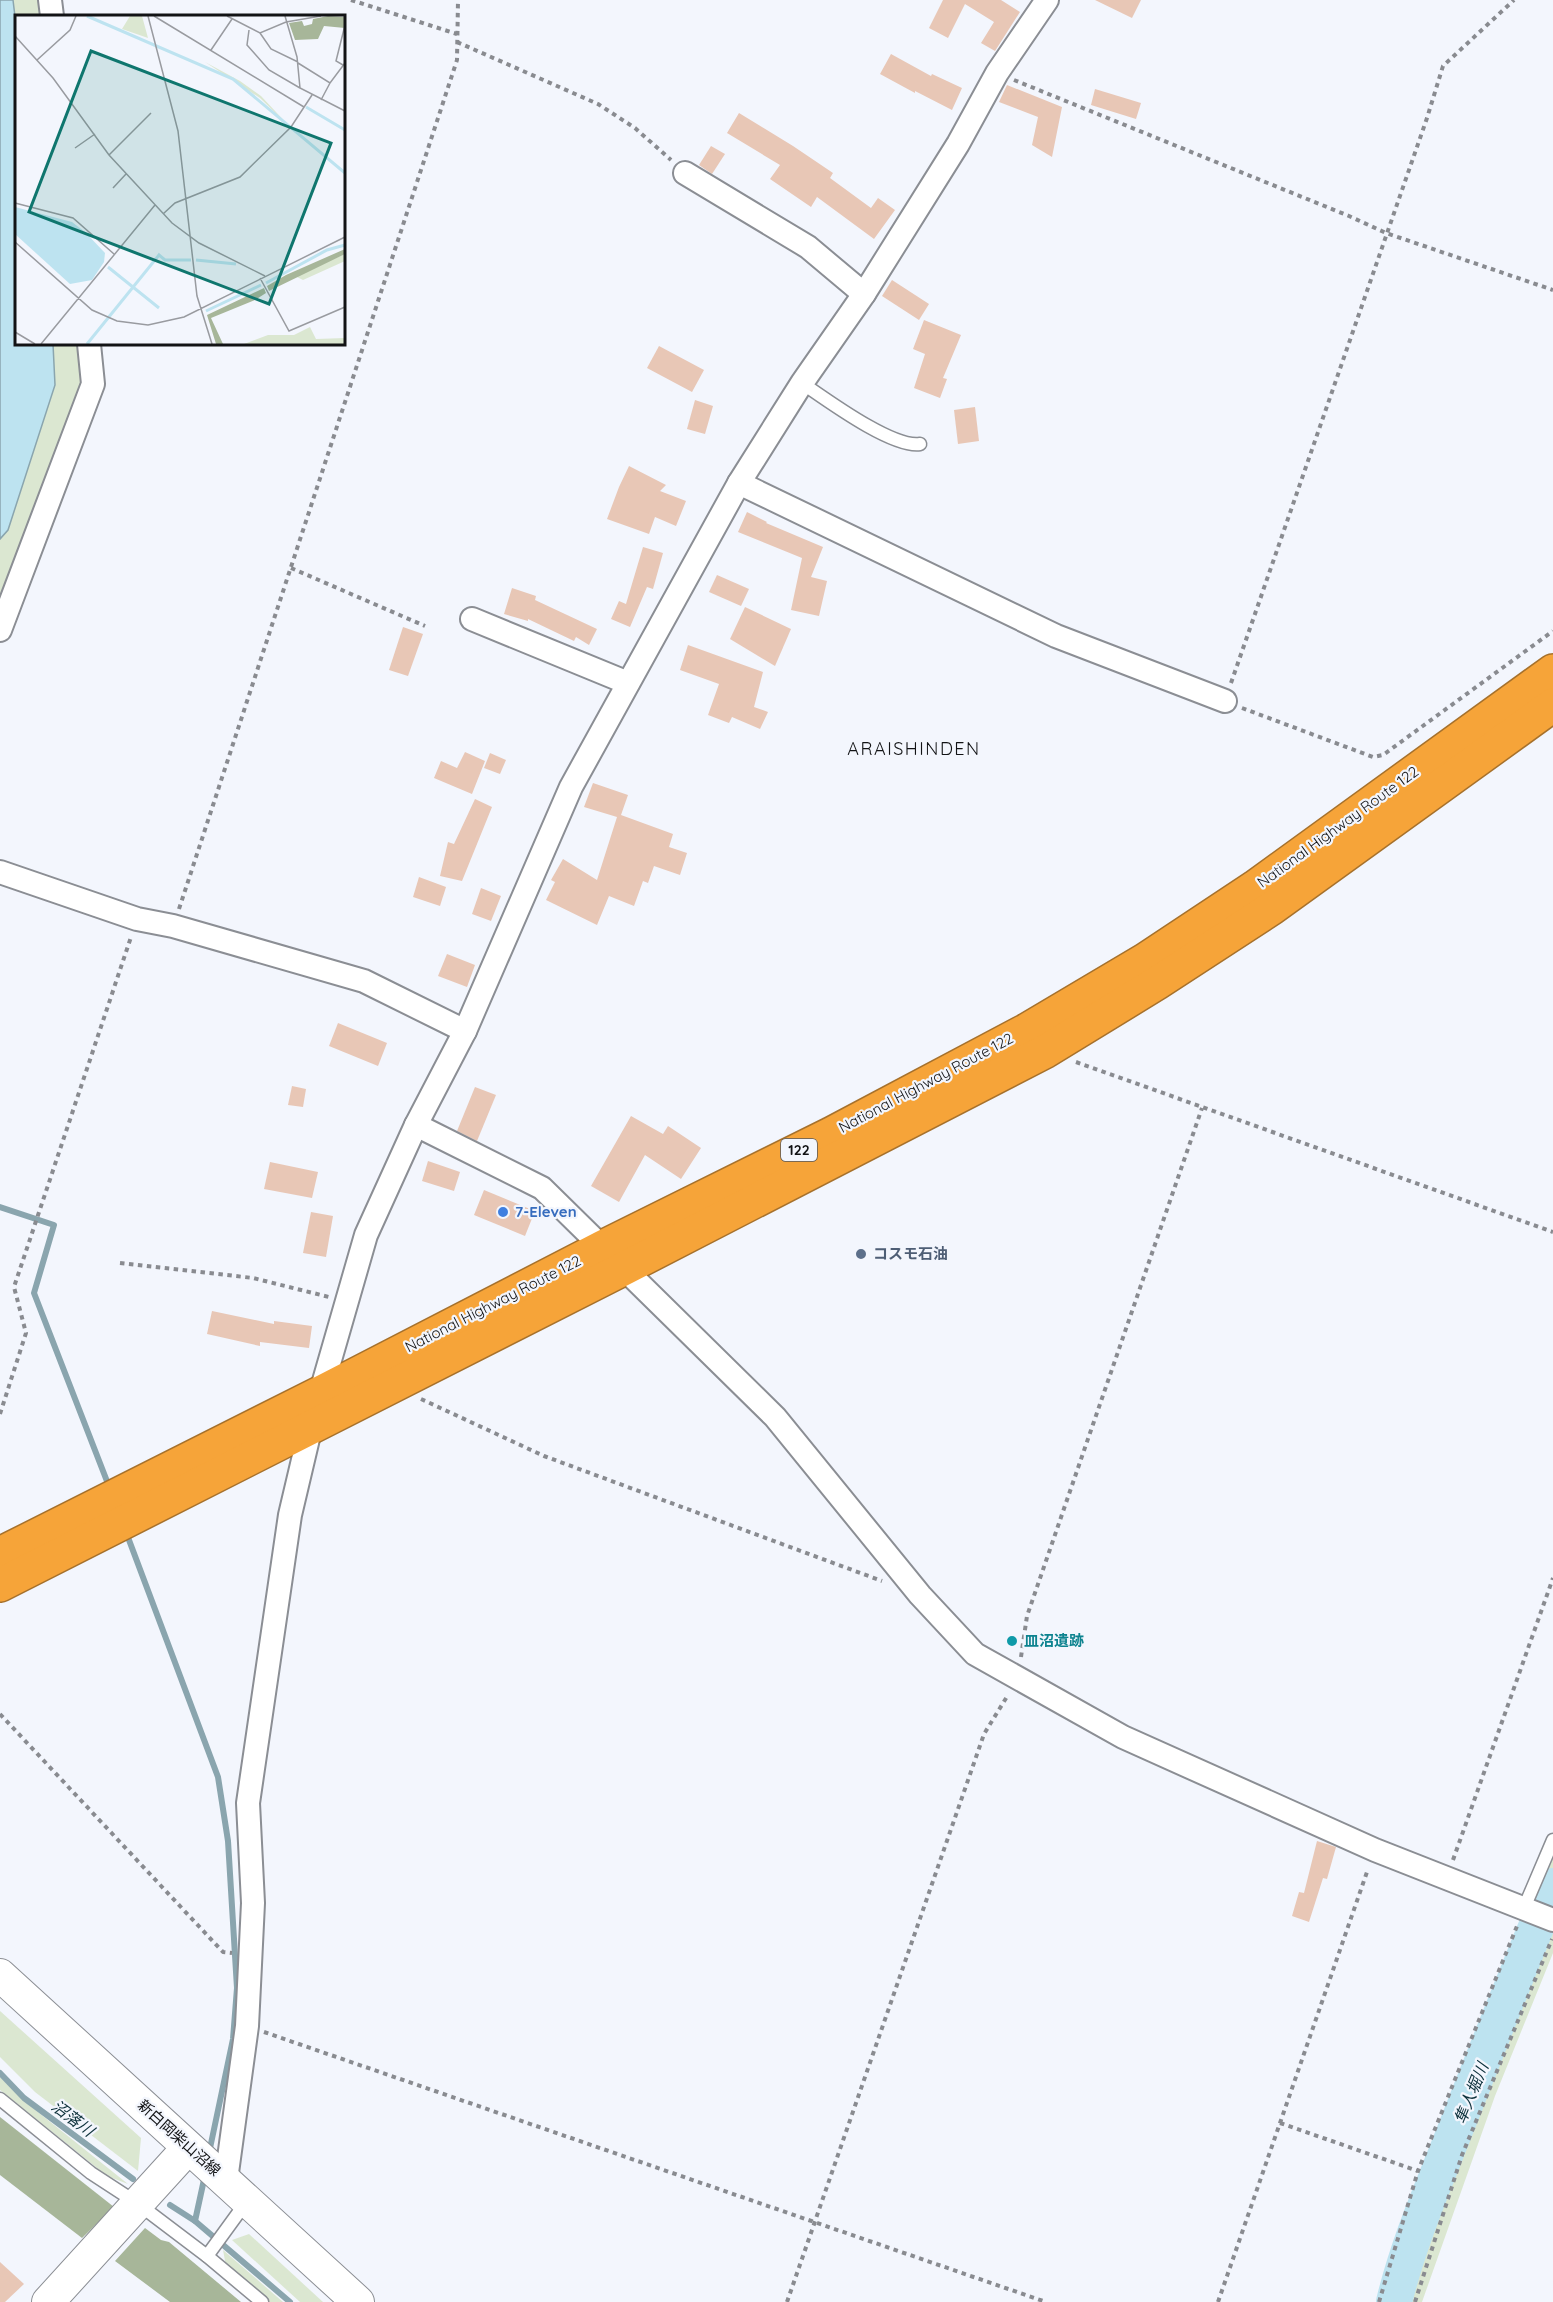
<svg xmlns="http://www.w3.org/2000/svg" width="1553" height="2302" font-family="Quicksand,'Noto Sans JP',sans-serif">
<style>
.green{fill:#dbe7d1}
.forest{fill:#a7b699}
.water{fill:#bde3f0;stroke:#8aa5ae;stroke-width:1.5}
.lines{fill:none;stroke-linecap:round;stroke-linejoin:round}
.stream{stroke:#8aa5ae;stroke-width:6}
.river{stroke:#bde3f0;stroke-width:36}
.building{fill:#e8c7b6}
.lane-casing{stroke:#8b8e94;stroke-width:15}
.street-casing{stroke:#8b8e94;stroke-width:26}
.secondary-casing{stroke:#8b8e94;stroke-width:34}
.highway-casing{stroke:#a6712c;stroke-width:36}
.path{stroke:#898b90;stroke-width:4;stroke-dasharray:4.5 4.5;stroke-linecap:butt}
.lane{stroke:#fff;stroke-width:12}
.street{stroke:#fff;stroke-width:22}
.secondary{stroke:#fff;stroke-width:32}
.highway{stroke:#f6a439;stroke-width:33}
.shop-dot{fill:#3f7fe0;stroke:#f3f6fd;stroke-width:2}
.service-dot{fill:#5c6f8a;stroke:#f3f6fd;stroke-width:2}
.culture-dot{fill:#0f9aa8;stroke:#f3f6fd;stroke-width:2}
.labels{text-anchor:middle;stroke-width:4.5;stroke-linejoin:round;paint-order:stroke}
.shield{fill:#f3f6fd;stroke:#56575b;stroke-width:1.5}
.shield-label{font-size:14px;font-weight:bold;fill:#121315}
.street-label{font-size:15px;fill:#121315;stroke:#f3f6fd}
.shop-label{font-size:15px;font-weight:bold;fill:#366cbe;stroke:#f3f6fd;text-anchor:start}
.service-label{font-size:15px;font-weight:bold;fill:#4e5e75;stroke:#f3f6fd;text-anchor:start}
.culture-label{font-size:15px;font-weight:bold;fill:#0d838f;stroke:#f3f6fd;text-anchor:start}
.water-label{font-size:16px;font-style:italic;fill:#0d313b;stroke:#f3f6fd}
.quarter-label{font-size:18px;letter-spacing:1.5px;fill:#121315;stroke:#f3f6fd}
.inset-river{fill:none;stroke:#bde3f0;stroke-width:3}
.inset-road{fill:none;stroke:#999ba0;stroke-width:1.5}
.view{fill:#0f766e;fill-opacity:0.15;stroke:#0f766e;stroke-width:3}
.inset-edge{fill:none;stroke:#121315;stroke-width:3}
</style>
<rect width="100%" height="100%" fill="#f3f6fd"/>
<g class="green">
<path d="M0 0H45L47 16H16V344H85L88 367 0 612Z"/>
<path d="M1553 1858V1873L1539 1905 1534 1902Z"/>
<path d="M1526 1917 1532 1921 1448 2122 1396 2279 1390 2302H1383L1421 2170Z"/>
<path d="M1545 1926 1553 1931V1953L1495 2096 1422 2302H1403L1439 2186Z"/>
<path d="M0 2011 141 2138 138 2171 35 2092 0 2057Z"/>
<path d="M0 2077 24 2101 128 2184 107 2176 0 2090Z"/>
<path d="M249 2234 323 2302H300L232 2240Z"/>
<path d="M223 2250 283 2302H268L226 2266Z"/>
</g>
<g class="forest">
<path d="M0 2117 114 2207 82 2238 0 2175Z"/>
<path d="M145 2228 161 2240 169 2242 241 2302H170L115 2261Z"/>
</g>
<path class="water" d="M0 0H13L16 25V344H53L55 385 8 530 0 539Z"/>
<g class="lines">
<g class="stream">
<path d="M0 1207 54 1225 34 1293 110 1489"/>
<path d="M126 1532 218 1777 228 1841 237 1988 233 2039 209 2153"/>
<path d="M0 2073 24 2098 133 2179"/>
<path d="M170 2205 195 2221 290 2302"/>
<path d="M195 2221 205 2175"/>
</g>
<path class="river" d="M1394 2302C1408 2244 1432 2189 1454 2133 1486 2051 1519 1968 1553 1886"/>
</g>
<g class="building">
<path d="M943 0H1001L1020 12 995 51 981 43 994 22 965 4 948 38 929 28Z"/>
<path d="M1095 0H1141L1132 18Z"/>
<path d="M891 54 931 76 932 74 962 88 952 110 915 91V93L880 74Z"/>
<path d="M1007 85 1062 107 1052 157 1032 145 1038 117 999 102Z"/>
<path d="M1095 89 1141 103 1136 119 1091 105Z"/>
<path d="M739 113 793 146 833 173 830 178 871 208 878 198 895 210 874 239 817 197 811 207 770 179 780 165 727 133Z"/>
<path d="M711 146 725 154 712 174 699 165Z"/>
<path d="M892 280 929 304 919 320 882 296Z"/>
<path d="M924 320 961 335 943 378 947 379 940 398 914 388 925 354 913 349Z"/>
<path d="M659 346 704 370 692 392 647 368Z"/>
<path d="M695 400 713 406 705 434 687 429Z"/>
<path d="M975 407 979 441 958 444 954 410Z"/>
<path d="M629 466 666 485 660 491 686 501 676 526 655 517 649 534 607 519 619 487Z"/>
<path d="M747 512 767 522 766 523 823 547 811 577 827 581 819 616 791 610 802 558 738 532Z"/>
<path d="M643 547 663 553 653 589 647 587 630 627 611 619 619 601 626 604Z"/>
<path d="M717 575 749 589 741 606 709 592Z"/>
<path d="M512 588 536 596 535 600 597 629 589 645 576 637 574 641 528 619V621L504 614Z"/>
<path d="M745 607 791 629 775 666 730 639Z"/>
<path d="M403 627 423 634 408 676 389 670Z"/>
<path d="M688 645 763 672 754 707 768 712 760 729 732 717 729 723 708 715 719 684 680 670Z"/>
<path d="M465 752 485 761 472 794 434 778 441 761 457 768Z"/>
<path d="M490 753 506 760 500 774 484 768Z"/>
<path d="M593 783 628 795 621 815 673 834 669 847 687 853 680 875 654 866 648 883 643 881 634 906 609 896 597 925 546 900 555 882 551 880 563 859 597 880 617 817 584 807Z"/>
<path d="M475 799 492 807 462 881 440 876 448 842 454 844Z"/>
<path d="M419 877 446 887 440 906 413 897Z"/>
<path d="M481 888 501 896 491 921 472 914Z"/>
<path d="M447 954 475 965 467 987 438 976Z"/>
<path d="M338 1023 387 1043 378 1066 329 1046Z"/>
<path d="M292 1086 306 1089 303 1107 288 1105Z"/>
<path d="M475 1087 496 1095 477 1141 457 1131Z"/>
<path d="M631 1116 663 1134 668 1126 701 1148 681 1179 645 1155 619 1202 591 1186Z"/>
<path d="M428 1161 460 1172 454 1191 422 1181Z"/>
<path d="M270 1162 318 1172 312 1198 264 1189Z"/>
<path d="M484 1190 535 1211 525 1236 474 1215Z"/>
<path d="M311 1212 333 1216 326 1257 303 1253Z"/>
<path d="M212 1311 274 1324V1321L312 1326 309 1348 260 1342V1346L207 1334Z"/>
<path d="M1317 1841 1336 1847 1327 1879 1323 1878 1309 1922 1292 1916 1299 1892 1304 1893Z"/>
<path d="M0 2262 24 2284 5 2302H0Z"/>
</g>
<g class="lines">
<g class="lane-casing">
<g id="lane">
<path d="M802 383C827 400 892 448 920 444"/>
<path d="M1524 1908 1553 1840"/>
<path d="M0 2099 91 2173 137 2203 207 2256 262 2302"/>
<path d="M207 2256 247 2201"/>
</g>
</g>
<g class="street-casing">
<g id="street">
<path d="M50 0 52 16"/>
<path d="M685 173 808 247 864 294"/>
<path d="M739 483 1056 636 1225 701"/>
<path d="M472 619 628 683"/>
<path d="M0 630 93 384 89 344"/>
<path d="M0 872 137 919 173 926 364 981 465 1031"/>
<path d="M416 1125 542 1188 775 1417 920 1595 975 1654 1123 1737 1375 1850 1553 1920"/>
<path d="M226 2180 247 2026 253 1903 248 1803 290 1515 311 1426 366 1235 416 1125 465 1031 571 787 739 483 802 383 864 294 958 144 997 73 1047 0"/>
</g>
</g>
<g class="secondary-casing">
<g id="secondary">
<path d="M0 1975 358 2302"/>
<path d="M48 2302 188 2148"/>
</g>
</g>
<g class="highway-casing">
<g id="highway">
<path d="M0 1554 322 1392 603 1247 831 1134 1027 1030 1145 960 1255 887 1553 671"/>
<path d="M0 1585 625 1268 1046 1051 1157 983 1272 908 1553 705"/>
</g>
</g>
<g class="path">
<path d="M351 0 457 34"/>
<path d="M457 42 598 104 635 128 671 160"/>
<path d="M1014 80 1349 216 1386 233 1553 290"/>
<path d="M291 568 425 626"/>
<path d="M1231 683 1427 118 1443 66 1514 0"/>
<path d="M1242 708 1373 757 1383 755 1553 631"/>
<path d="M179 909 457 60 458 0"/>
<path d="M1076 1062 1553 1232"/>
<path d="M120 1263 253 1278 329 1297"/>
<path d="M421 1399 544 1456 882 1581"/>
<path d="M0 1414 26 1333 14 1287 131 937"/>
<path d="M1021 1657 1027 1616 1202 1108"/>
<path d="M0 1714 223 1952 232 1953"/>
<path d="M1453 1860 1553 1578"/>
<path d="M264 2032 1046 2302"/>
<path d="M1280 2123 1418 2171"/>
<path d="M787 2302 984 1734 1008 1695"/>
<path d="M1218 2302 1368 1869"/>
<path d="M1379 2302 1418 2171 1517 1926"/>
<path d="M1415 2302 1462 2155 1552 1939"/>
</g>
<use href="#lane" class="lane"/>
<use href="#street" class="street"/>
<use href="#secondary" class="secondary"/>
<use href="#highway" class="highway"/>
</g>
<circle class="shop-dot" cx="503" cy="1212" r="6"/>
<circle class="service-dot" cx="861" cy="1254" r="6"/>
<circle class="culture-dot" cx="1012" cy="1641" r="6"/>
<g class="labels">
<rect class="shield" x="781" y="1139" width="36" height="22" rx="4.5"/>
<g class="shield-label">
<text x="799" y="1155">122</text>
</g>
<g class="street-label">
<text transform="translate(1338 827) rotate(-36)" y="5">National Highway Route 122</text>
<text transform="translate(926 1083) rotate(-28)" y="5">National Highway Route 122</text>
<text transform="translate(493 1304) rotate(-27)" y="5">National Highway Route 122</text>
<text transform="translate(179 2138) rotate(42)" y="5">新白岡柴山沼線</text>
</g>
<g class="shop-label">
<text x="515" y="1217">7-Eleven</text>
</g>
<g class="service-label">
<text x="873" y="1259">コスモ石油</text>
</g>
<g class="culture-label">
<text x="1024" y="1646">皿沼遺跡</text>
</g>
<g class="water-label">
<text transform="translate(1471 2093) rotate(-68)" y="6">隼人堀川</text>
<text transform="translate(73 2118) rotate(37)" y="6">沼落川</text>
</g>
<g class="quarter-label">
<text x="914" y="755">ARAISHINDEN</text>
</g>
</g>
<g transform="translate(15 15)">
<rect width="330" height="330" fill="#f3f6fd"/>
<path d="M115 1H127L133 23 107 14ZM190 47 225 66 246 81 275 112 245 83ZM330 239V246L288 265 280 261ZM295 312 301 324 330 323V329H229L253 320H279Z" fill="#dbe7d1"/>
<path d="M313 1 330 2V13L309 11 303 24 280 25 274 8 287 6 289 11 297 9 298 4ZM330 234V239L254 276 252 271 271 260ZM249 273 251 278 240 285 196 303 208 329H201L192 300Z" fill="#a7b699"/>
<path d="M0 192 57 207 70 217 90 238 89 247 77 265 55 269 0 219Z" fill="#bde3f0"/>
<path class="inset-river" d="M72 1 218 64 330 158M291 92 330 115M181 245 221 249M93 252 144 293M251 268 312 235 330 230M191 296 246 270M72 329 144 240 150 245H176"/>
<path class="inset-road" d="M133 1 163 116 182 281 197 329M139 1 289 92M212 1 245 18 271 7 306 1M270 1 282 42 285 73 330 96M234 15 232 30 254 55 285 73M245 18 256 34 283 47M0 21 38 63 94 140 157 208 184 228 250 261M196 35 217 4M22 45 55 15 61 1M283 48 315 68 330 48M328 50 321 46 330 10M306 85 315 68M60 133 80 119M94 140 136 98M98 173 111 159M0 188 58 203 99 239M148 199 160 188 225 162 276 112 297 80M0 227 77 295 102 306 133 310 169 302 330 222M245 263 274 316 330 292M0 317 20 329M26 329 140 190"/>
<path class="view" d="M76 36 316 128 254 289 14 197Z"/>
<rect width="330" height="330" class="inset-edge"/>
</g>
</svg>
